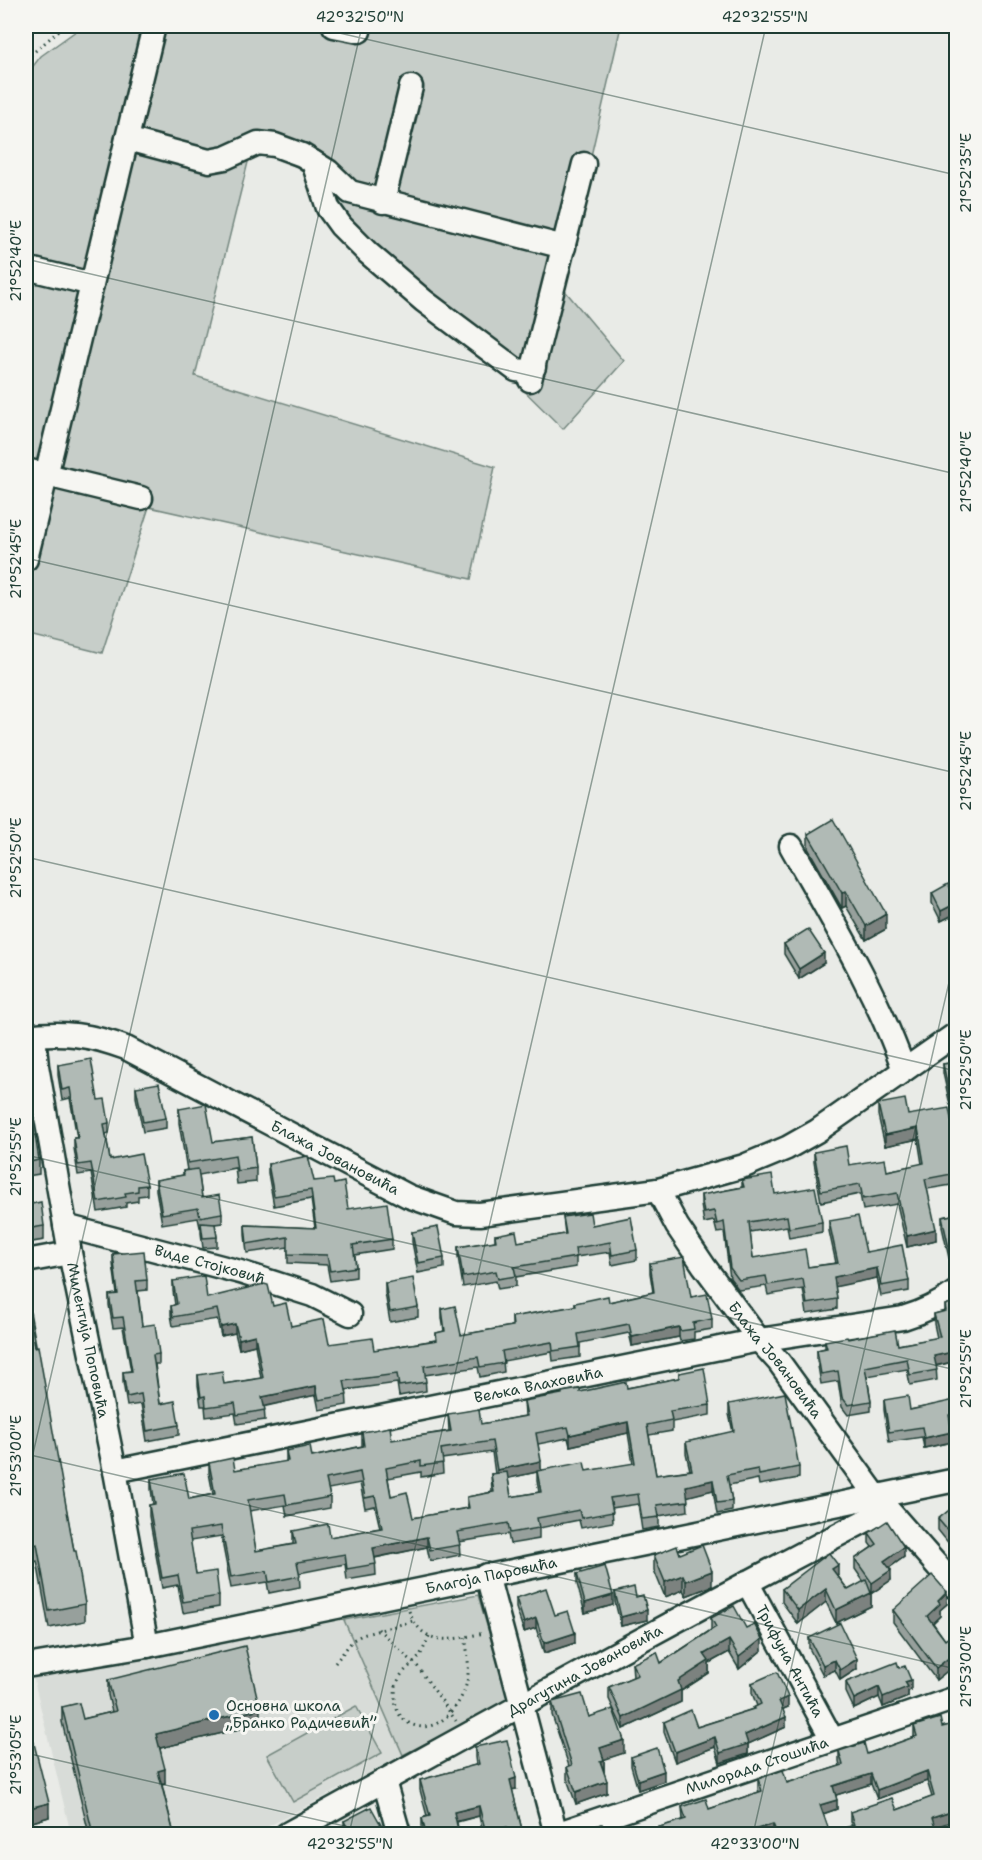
<svg xmlns="http://www.w3.org/2000/svg" width="982" height="1860" font-family="'Shantell Sans',sans-serif">
<style>
.built{fill:#d8dcd8}
.green{fill:#c7cec9;stroke:#73867e;stroke-width:1.5}
.lines{fill:none;stroke-linecap:round;stroke-linejoin:round}
.minor-casing{stroke:#1f3d34;stroke-width:27}
.path{stroke:#1f3d34;stroke-width:3;stroke-dasharray:1.5 4.5;stroke-linecap:butt}
.minor{stroke:#f6f6f2;stroke-width:22}
.wall{fill:#97a09c;stroke:#1f3d34;stroke-width:1.5;fill-rule:evenodd}
.shaded-wall{fill:#7b827f;stroke:#1f3d34;stroke-width:1.5}
.building{fill:#b0bab5;stroke:#1f3d34;stroke-width:1.5;fill-rule:evenodd}
.ticks{fill:none;stroke:#1f3d34;stroke-width:1.5;stroke-opacity:0.45}
.poi-dot{fill:#1f6fb2;stroke:#f6f6f2;stroke-width:2}
.labels{text-anchor:middle;stroke-width:6;stroke-linejoin:round;paint-order:stroke}
.street-label{font-size:15px;fill:#1f3d34;stroke:#f6f6f2}
.poi-label{font-size:15px;fill:#1f3d34;stroke:#f6f6f2;text-anchor:start}
.neatline{fill:none;stroke:#1f3d34;stroke-width:2}
.ticks-label{font-size:15px;text-anchor:middle;fill:#1f3d34}
</style>
<rect width="100%" height="100%" fill="#e9ebe7"/>
<filter id="ink" filterUnits="userSpaceOnUse"><feTurbulence type="fractalNoise" baseFrequency=".0167" numOctaves="2"/><feDisplacementMap in="SourceGraphic" scale="12" xChannelSelector="R" yChannelSelector="G"/><feConvolveMatrix kernelMatrix="1 2 1 2 8 2 1 2 1" color-interpolation-filters="sRGB"/></filter>
<g filter="url(#ink)">
<path class="built" d="M344 1620 403 1755 254 1834H71L33 1676Z"/>
<g class="green">
<path d="M83 26H621L561 286 624 361 563 429 299 168 272 154H250L195 376 495 467 471 579 149 507 102 653 26 634V75L41 56Z"/>
<path d="M478 1595 509 1701 403 1755 344 1620Z"/>
<path d="M356 1706 382 1753 293 1802 267 1755Z"/>
</g>
<g class="lines">
<g class="minor-casing">
<g id="minor">
<path d="M334 26 359 31"/>
<path d="M127 139 209 161 225 158 258 143 275 145 302 155 328 171 350 192 564 247"/>
<path d="M313 162 328 208 341 226 368 253 424 301 516 370 526 371 534 367"/>
<path d="M383 202 411 87"/>
<path d="M26 268 92 284"/>
<path d="M530 380 584 164"/>
<path d="M26 470 141 498"/>
<path d="M26 559 154 26"/>
<path d="M791 846C832 919 876 991 904 1070"/>
<path id="s1" d="M34 1035 37 1066 70 1253 115 1471 147 1646"/>
<path id="s2" d="M26 1036C62 1031 92 1035 126 1048L408 1196 456 1213 480 1214 658 1190 744 1166 787 1148 817 1131 956 1034"/>
<path id="s3" d="M658 1190 677 1226 704 1266 759 1340 779 1362 876 1496 956 1587"/>
<path id="s4" d="M65 1226 240 1272 312 1295 350 1314"/>
<path d="M26 1261 70 1253"/>
<path id="s5" d="M115 1471 759 1340 903 1318C923 1312 940 1304 956 1292"/>
<path d="M487 1575 556 1834"/>
<path id="s6" d="M747 1582 832 1739"/>
<path id="s7" d="M26 1666 147 1646 956 1480"/>
<path d="M384 1781 399 1834"/>
<path id="s8" d="M287 1834C486 1725 684 1614 886 1510"/>
<path id="s9" d="M556 1834 956 1698"/>
</g>
</g>
<g class="path">
<path d="M26 59 64 26"/>
<path d="M409 1611C424 1649 451 1640 484 1633"/>
<path d="M378 1629 418 1667 456 1721"/>
<path d="M429 1636C426 1643 423 1651 419 1657 412 1666 402 1670 398 1681 395 1686 395 1693 395 1699 396 1709 399 1717 407 1722 437 1741 467 1700 468 1674 469 1661 467 1649 465 1637"/>
<path d="M335 1663 353 1640 362 1635 413 1621"/>
</g>
<use href="#minor" class="minor"/>
</g>
<g class="wall">
<path d="M808 834 886 929 866 940 846 906 842 908 808 848Z"/>
<path d="M932 893 957 900V913L941 921 932 903Z"/>
<path d="M784 944 824 963 799 979 784 954Z"/>
<path d="M957 1062V1104L950 1105 943 1073V1064Z"/>
<path d="M58 1065 98 1100 109 1123V1133L106 1134 110 1160 147 1185V1195L138 1196V1201L126 1203V1207L98 1212 91 1173 78 1175 74 1148V1138H77L70 1098 62 1100 58 1075Z"/>
<path d="M136 1087 166 1118V1128L143 1132 136 1097Z"/>
<path d="M878 1104 908 1115 957 1150V1184L927 1189 936 1240 907 1247 897 1204 863 1210 860 1194 821 1202 814 1162V1152L849 1165 887 1171 922 1164 918 1139 885 1146 878 1115Z"/>
<path d="M179 1109 213 1142 252 1137 256 1168V1182L237 1184 235 1168 199 1175 202 1198 222 1213V1223L215 1224 217 1237V1247L203 1248 201 1233V1226L200 1227 198 1218 162 1224 156 1190V1180L183 1175V1171L187 1170 179 1123Z"/>
<path d="M26 1136 39 1160V1174L27 1176 31 1204 44 1226V1240L26 1243Z"/>
<path d="M268 1164 314 1181 334 1184 348 1209 392 1239V1249L355 1255 356 1267V1277L330 1281 327 1265 288 1263V1247L247 1253 245 1235V1225L315 1228 311 1199 274 1206 268 1173Z"/>
<path d="M742 1180 775 1194 822 1222V1232L789 1238 787 1226 750 1232 753 1258 808 1267 836 1263 829 1231V1221L866 1252 909 1281V1291L881 1296 877 1278 835 1286 837 1299V1309L807 1314 803 1289 768 1295 766 1286 739 1290 730 1278 724 1232 717 1233 714 1221 704 1223 701 1205V1195L742 1187Z"/>
<path d="M957 1214 949 1258 942 1227V1217Z"/>
<path d="M563 1217 592 1225 637 1250V1260L612 1265 610 1252 576 1257V1267L516 1277V1286L498 1289 496 1281 463 1287 458 1257V1247L495 1241V1235L518 1242 565 1234Z"/>
<path d="M412 1232 444 1258V1268L418 1273 412 1242Z"/>
<path d="M113 1254 147 1280V1290L138 1291 142 1326 159 1354V1364H155L160 1404 179 1425V1435L147 1441 141 1404 127 1406 123 1382V1372L131 1371 123 1327 113 1328 109 1305V1295L117 1294 113 1264Z"/>
<path d="M650 1263 691 1297 712 1319V1329L694 1332V1339L680 1341 679 1337 632 1346 629 1333 580 1343V1357L553 1361 552 1352 503 1361 504 1372 480 1377 478 1367 425 1375 426 1391 399 1396 397 1383 346 1390 347 1405 319 1410 316 1395 264 1406 265 1420 237 1424 235 1413 206 1417 205 1406H201L198 1385V1375L224 1384 261 1378 255 1345 239 1349 235 1333 221 1336 217 1319 173 1326 171 1315V1306L175 1305 173 1291V1281L207 1298 273 1306 291 1326 329 1344 374 1350 436 1340V1333L444 1331 442 1318V1309L461 1335 512 1326V1317L575 1306V1303L609 1302 653 1292 650 1273Z"/>
<path d="M385 1283 418 1307V1317L390 1322 385 1293Z"/>
<path d="M26 1290 74 1551 85 1604V1621L49 1628 37 1561 26 1563V1522H28L26 1508Z"/>
<path d="M957 1301V1361L936 1366 937 1380 910 1385 907 1369 867 1376 871 1401V1411L848 1415 842 1407 838 1381 821 1384 817 1360V1350L825 1348V1341L848 1339 898 1345 937 1338 934 1324V1314L945 1311V1305Z"/>
<path d="M679 1373 710 1405V1415L672 1422V1431L649 1435 656 1475 690 1470 686 1453V1442L733 1432 729 1414V1404L799 1467V1478L759 1485 758 1479 729 1485 732 1501V1511L717 1514 713 1490 687 1496 688 1511 659 1516V1527L642 1530 638 1504 612 1508 613 1522 581 1528 579 1520 539 1528V1539L510 1544 508 1534 459 1542 460 1555 430 1561 427 1547 375 1558 376 1575 347 1580 345 1564 299 1573 300 1587 269 1593 267 1582 231 1588 221 1536 190 1541 196 1574 219 1596V1607L183 1613 178 1585 162 1588 149 1516V1505L153 1504 151 1489V1479L189 1499 213 1494 209 1473V1463L235 1470 286 1462V1451L312 1457 362 1446V1432L392 1440 449 1431 448 1414 481 1424 525 1416 524 1401 580 1392 627 1388 679 1378ZM628 1433 633 1464 586 1471 541 1470 538 1444 568 1438 570 1446ZM492 1452 495 1474H491L492 1492 467 1497V1508L413 1518 391 1496 388 1478 421 1472V1477L443 1473 442 1459ZM537 1472V1481L539 1492 511 1497 508 1478ZM360 1483 365 1508 375 1506 380 1528 330 1537 293 1531V1544L256 1551 249 1511 285 1505 287 1516 330 1508V1497L328 1489Z"/>
<path d="M957 1382V1423L951 1424 952 1442 924 1448 922 1437 889 1442 884 1410V1400L910 1410 954 1401 952 1392V1383Z"/>
<path d="M957 1504V1547L954 1550 938 1530V1519Z"/>
<path d="M869 1533 904 1557 889 1568 891 1580 872 1593 871 1592V1606L836 1623 826 1602 798 1624 782 1602V1589L838 1576 848 1590 864 1582 855 1569V1559L872 1547 869 1543Z"/>
<path d="M680 1554 712 1586 686 1596 683 1590 665 1597 654 1570V1555Z"/>
<path d="M577 1574 613 1605 585 1613 577 1584Z"/>
<path d="M615 1592 636 1597 647 1620 621 1626 615 1602Z"/>
<path d="M516 1598 555 1615 575 1643 544 1653 536 1628 524 1632 516 1608Z"/>
<path d="M947 1604 940 1610V1616L933 1623 945 1640 957 1631V1675L951 1668 936 1680 893 1622V1610Z"/>
<path d="M711 1618 746 1628 762 1650 739 1669 729 1652 709 1663V1673L681 1691V1702L623 1729 609 1699V1687L633 1677 632 1664 661 1663 711 1630Z"/>
<path d="M809 1638 857 1669 840 1680 835 1670 823 1675 809 1648Z"/>
<path d="M899 1668 911 1690 908 1691V1697L883 1707 879 1697 854 1709 846 1692V1682Z"/>
<path d="M108 1680 260 1724 160 1748 165 1784 162 1785 174 1834H89L62 1722V1707L83 1719 112 1712 108 1695Z"/>
<path d="M752 1683 788 1707 783 1709 786 1727 748 1744V1754L720 1763 715 1747 675 1762 664 1732V1722L697 1727 753 1709V1708L757 1706 752 1693Z"/>
<path d="M552 1702 589 1717 624 1753 604 1759V1772L607 1793 576 1804 567 1779V1767L569 1766 552 1715Z"/>
<path d="M26 1712 49 1817 29 1823 26 1811Z"/>
<path d="M957 1723V1820L935 1827 936 1834H773V1833L770 1834H650V1830L683 1820 682 1807 709 1809 759 1792 758 1789V1779L787 1783 840 1766 839 1761V1751L867 1754 914 1737V1726L942 1727ZM927 1781 932 1797 897 1810 850 1812V1822L852 1826 830 1833 823 1814 837 1809 836 1795 871 1784 877 1799Z"/>
<path d="M475 1747 516 1789H512L523 1834H483L479 1816 457 1822 459 1834H424L422 1828V1818L427 1816 420 1790V1780L476 1765 475 1757Z"/>
<path d="M631 1757 664 1781 638 1790 631 1766Z"/>
<path d="M344 1821 386 1834H345L344 1833Z"/>
</g>
<g class="shaded-wall">
<path d="M29 291V301L26 318V308Z"/>
<path d="M846 891V906L842 908V893Z"/>
<path d="M957 903V913L941 921V911Z"/>
<path d="M886 914V929L866 940V926Z"/>
<path d="M824 953V963L799 979V969Z"/>
<path d="M918 1128V1139L885 1146V1135Z"/>
<path d="M936 1229V1240L907 1247V1236Z"/>
<path d="M957 1247V1257L949 1258V1248Z"/>
<path d="M877 1268V1278L834 1287V1277Z"/>
<path d="M235 1324V1333L221 1336V1327Z"/>
<path d="M679 1327V1337L632 1346V1337Z"/>
<path d="M255 1335V1345L239 1349V1339Z"/>
<path d="M957 1351V1361L934 1366V1356Z"/>
<path d="M316 1386V1395L262 1407V1397Z"/>
<path d="M628 1422V1433L570 1446V1435Z"/>
<path d="M952 1432V1442L924 1448V1438Z"/>
<path d="M541 1461V1471L497 1481V1470Z"/>
<path d="M713 1480V1490L686 1497V1486Z"/>
<path d="M957 1536V1547L954 1550V1538Z"/>
<path d="M427 1537V1547L373 1558V1548Z"/>
<path d="M904 1547V1557L884 1571V1561Z"/>
<path d="M838 1565V1578L832 1569Z"/>
<path d="M891 1570V1580L872 1593V1583Z"/>
<path d="M712 1571V1586L686 1596V1581Z"/>
<path d="M683 1575V1590L665 1597V1582Z"/>
<path d="M826 1589V1602L798 1624V1610Z"/>
<path d="M947 1592V1604L940 1610V1616L927 1628V1616L938 1601Z"/>
<path d="M871 1593V1606L836 1623V1610Z"/>
<path d="M613 1595V1605L585 1613V1603Z"/>
<path d="M647 1610V1620L621 1626V1617Z"/>
<path d="M536 1618V1628L524 1632V1623Z"/>
<path d="M575 1633V1643L544 1653V1643Z"/>
<path d="M762 1639V1650L739 1669V1657Z"/>
<path d="M729 1640V1652L709 1663V1673L681 1691V1702L623 1729V1718L678 1681 704 1654Z"/>
<path d="M951 1656V1668L936 1680V1668Z"/>
<path d="M857 1659V1669L840 1680V1670Z"/>
<path d="M835 1660V1670L823 1675V1665Z"/>
<path d="M911 1680V1690L908 1691V1697L883 1707V1697L905 1682Z"/>
<path d="M879 1687V1697L854 1709V1699Z"/>
<path d="M788 1697V1707L779 1711V1701Z"/>
<path d="M260 1709V1724L156 1749V1734Z"/>
<path d="M786 1717V1727L748 1744V1754L720 1763V1753L745 1735Z"/>
<path d="M715 1737V1747L675 1762V1752Z"/>
<path d="M624 1740V1753L600 1761V1748Z"/>
<path d="M604 1760V1772L600 1761Z"/>
<path d="M165 1769V1784L158 1785V1771Z"/>
<path d="M664 1771V1781L638 1790V1780Z"/>
<path d="M927 1771V1781L877 1799V1790Z"/>
<path d="M871 1774V1784L833 1796V1786Z"/>
<path d="M516 1778V1789L510 1790V1780Z"/>
<path d="M607 1781V1793L576 1804V1792Z"/>
<path d="M837 1800V1809L820 1815V1805Z"/>
<path d="M49 1803V1817L29 1823V1808Z"/>
<path d="M479 1806V1816L454 1822V1812Z"/>
<path d="M957 1810V1820L932 1828V1818Z"/>
<path d="M773 1824V1833L770 1834H741Z"/>
<path d="M507 1827V1834H486V1833Z"/>
<path d="M904 1827V1834H881Z"/>
<path d="M936 1831V1834H927Z"/>
</g>
<g class="building">
<path d="M26 290 29 291 26 308Z"/>
<path d="M833 819 886 914 866 926 846 891 842 893 808 834Z"/>
<path d="M948 884 957 900V903L941 911 932 893Z"/>
<path d="M808 929 824 953 799 969 784 944Z"/>
<path d="M91 1059 98 1100 105 1099 109 1123 104 1124 110 1160 141 1154 147 1185 138 1186V1191L125 1193 126 1197 98 1202 91 1163 78 1165 74 1138H78L70 1088 62 1090 58 1065Z"/>
<path d="M957 1062V1095L950 1097 943 1064Z"/>
<path d="M159 1083 166 1118 143 1122 136 1087Z"/>
<path d="M905 1099 908 1115 949 1108 957 1150V1173L925 1179 936 1229 907 1236 897 1193 863 1199 860 1184 821 1191 814 1152 846 1146 849 1165 885 1159 887 1171 924 1163 918 1128 885 1135 878 1104Z"/>
<path d="M206 1104 213 1142 252 1137 256 1168 237 1171 235 1155 188 1163 179 1109Z"/>
<path d="M35 1135 39 1160 26 1163V1136Z"/>
<path d="M308 1156 314 1181 333 1179 334 1184 344 1182 348 1209 387 1203 392 1239 353 1245 356 1267 330 1271 327 1255 288 1254V1237L247 1244 245 1225 316 1228 311 1190 274 1196 268 1164Z"/>
<path d="M26 1164 31 1204 41 1202 44 1226 26 1229Z"/>
<path d="M198 1169 202 1198 219 1195 222 1213 200 1217 198 1208 162 1214 156 1180 184 1175 183 1171Z"/>
<path d="M772 1175 775 1194 815 1187 822 1222 789 1228 787 1216 749 1222 753 1258 805 1249 808 1267 838 1263 829 1221 858 1216 866 1252 902 1245 909 1281 881 1286 877 1268 834 1277 837 1299 807 1304 803 1279 768 1285 766 1276 739 1280 730 1268 724 1222 717 1224 714 1211 704 1213 701 1195 744 1187 742 1180Z"/>
<path d="M590 1213 592 1225 631 1217 637 1250 612 1255 610 1242 575 1248 576 1257 514 1267 516 1276 498 1279 496 1271 463 1277 458 1247 496 1241 495 1235 516 1231 518 1242 566 1234 563 1217Z"/>
<path d="M957 1214V1247L949 1248 942 1217Z"/>
<path d="M201 1223 215 1224 217 1237 203 1238Z"/>
<path d="M438 1227 444 1258 418 1263 412 1232Z"/>
<path d="M144 1251 147 1280 136 1281 142 1326 155 1324 159 1354 153 1355 160 1404 175 1401 179 1425 147 1431 141 1394 127 1397 123 1372 132 1371 123 1317 113 1318 109 1295 118 1294 113 1254Z"/>
<path d="M684 1257 691 1297 707 1294 712 1319 693 1323 694 1329 680 1331 679 1327 632 1337 629 1324 578 1334 580 1347 553 1351 552 1342 502 1351 504 1363 480 1367 478 1357 424 1366 426 1382 399 1386 397 1374 344 1381 347 1395 319 1400 316 1386 262 1397 265 1410 237 1415 235 1403 206 1407 205 1396 201 1397 198 1375 222 1371 224 1384 263 1378 255 1335 239 1339 235 1324 221 1327 217 1309 173 1317 171 1306 177 1304 173 1281 204 1276 207 1298 264 1284 268 1285 273 1306 286 1303 291 1326 324 1319 329 1344 372 1338 374 1350 437 1340 436 1333 445 1331 442 1309 455 1306 461 1335 513 1326 512 1317 576 1306 575 1303 608 1296 609 1302 654 1292 650 1263Z"/>
<path d="M413 1278 418 1307 390 1312 385 1283Z"/>
<path d="M26 1290 35 1347 38 1346 74 1551H76L85 1604 49 1611 37 1544 26 1546V1522L31 1521 26 1491Z"/>
<path d="M957 1301V1351L934 1356 937 1370 910 1375 907 1359 865 1367 871 1401 848 1405 842 1397 838 1371 821 1374 817 1350 827 1348 825 1341 847 1337 848 1339 895 1330 898 1345 940 1337 934 1314 946 1311 945 1305Z"/>
<path d="M704 1368 710 1405 670 1411 672 1420 647 1425 656 1475 692 1470 686 1442 734 1431 729 1404 785 1393 799 1467 759 1475 758 1469 727 1475 732 1501 717 1503 713 1480 686 1486 688 1501 657 1505 659 1517 642 1519 638 1494 610 1498 613 1512 581 1518 579 1510 537 1518 539 1528 510 1533 508 1523 457 1532 460 1545 430 1550 427 1537 373 1548 376 1564 347 1569 345 1554 297 1562 300 1576 269 1582 267 1571 231 1577 221 1526 189 1531 196 1574 216 1571 219 1596 183 1602 178 1575 162 1578 149 1505 155 1504 151 1479 184 1473 189 1499 215 1494 209 1463 233 1458 235 1470 288 1461 286 1451 310 1446 312 1457 364 1446 362 1432 390 1427 392 1440 451 1431 448 1414 479 1409 481 1424 527 1416 524 1401 562 1394V1392L580 1389V1392L626 1382 627 1388 679 1378V1373ZM628 1422 635 1463 586 1471 584 1462 537 1471 541 1492 511 1497 507 1472 491 1474 494 1492 467 1497 469 1508 413 1518 407 1492 391 1496 386 1468 421 1461V1466L443 1463 441 1449 492 1441 497 1470 541 1461 536 1433 568 1427 570 1435ZM360 1472 365 1498 375 1496 382 1528 330 1537 328 1524 293 1531 296 1544 256 1551 248 1500 285 1494 287 1505 330 1497 326 1479Z"/>
<path d="M957 1382V1413L949 1415 952 1432 924 1438 922 1427 889 1432 884 1400 908 1396 910 1410 955 1400 952 1383Z"/>
<path d="M957 1504V1536L954 1538 938 1519Z"/>
<path d="M887 1521 904 1547 884 1561 891 1570 872 1583 855 1559 877 1544 869 1533Z"/>
<path d="M702 1545 712 1571 686 1581 683 1575 665 1582 654 1555 677 1546 680 1554Z"/>
<path d="M829 1553 838 1565 832 1569 848 1590 866 1580 871 1593 836 1610 826 1589 798 1610 782 1589Z"/>
<path d="M605 1566 613 1595 585 1603 577 1574Z"/>
<path d="M932 1575 947 1592 938 1601 940 1604 927 1616 945 1640 957 1631V1663L951 1656 936 1668 893 1610Z"/>
<path d="M634 1587 636 1597 643 1595 647 1610 621 1617 615 1592Z"/>
<path d="M546 1588 555 1615 568 1611 575 1633 544 1643 536 1618 524 1623 516 1598Z"/>
<path d="M734 1606 746 1628 754 1624 762 1639 739 1657 729 1640 704 1654 709 1661 678 1681 681 1690 623 1718 609 1687 638 1675 632 1664 657 1652 661 1663 716 1627 711 1618Z"/>
<path d="M840 1623 857 1659 840 1670 835 1660 823 1665 809 1638Z"/>
<path d="M245 1646 260 1709 156 1734 165 1769 158 1771 174 1834H93L62 1707 79 1703 83 1719 116 1711 108 1680Z"/>
<path d="M897 1662 899 1668 905 1666 911 1680 905 1682 908 1687 883 1697 879 1687 854 1699 846 1682Z"/>
<path d="M777 1672 788 1697 779 1701 786 1717 745 1735 748 1744 720 1753 715 1737 675 1752 664 1722 691 1710 697 1727 754 1709 753 1708 761 1704 752 1683Z"/>
<path d="M582 1694 589 1717 613 1709 624 1740 600 1748 604 1760 600 1761 607 1781 576 1792 567 1767 572 1765 552 1702Z"/>
<path d="M26 1712 49 1803 29 1808 26 1796Z"/>
<path d="M940 1718 942 1727 957 1723V1810L932 1818 936 1831 927 1834H907L904 1827 881 1834H777L773 1824 741 1834H651L650 1830 686 1819 682 1807 706 1799 709 1809 762 1791 758 1779 783 1770 787 1783 843 1765 839 1751 864 1743 867 1754 917 1736 914 1726ZM927 1771 934 1796 897 1810 892 1798 850 1812 854 1825 830 1833 820 1805 837 1800 833 1786 871 1774 877 1790Z"/>
<path d="M507 1740 516 1778 510 1780 523 1834H508L507 1827 486 1833 479 1806 454 1812 459 1834H426L422 1818 430 1816 420 1780 479 1764 475 1747Z"/>
<path d="M657 1748 664 1771 638 1780 631 1757Z"/>
<path d="M371 1807 386 1834H351L344 1821Z"/>
<path d="M602 1824 606 1834H585L583 1830Z"/>
</g>
</g>
<path class="ticks" d="M309 26 956 175M26 259 956 474M26 558 956 773M26 857 956 1071M26 1155 956 1370M26 1454 956 1669M26 1484 362 26M26 1753 379 1834M349 1834 766 26M753 1834 956 952"/>
<circle class="poi-dot" cx="214" cy="1715" r="6"/>
<g class="labels">
<g class="street-label">
<text dy="5" stroke="none"><textPath href="#s2" startOffset="338">Блажа Јовановића</textPath></text>
<text dy="5" stroke="none"><textPath href="#s4" startOffset="150">Виде Стојковић</textPath></text>
<text dy="5" stroke="none"><textPath href="#s1" startOffset="310">Милентија Поповића</textPath></text>
<text dy="5" stroke="none"><textPath href="#s3" startOffset="207">Блажа Јовановића</textPath></text>
<text dy="5" stroke="none"><textPath href="#s5" startOffset="432">Вељка Влаховића</textPath></text>
<text dy="5" stroke="none"><textPath href="#s7" startOffset="474">Благоја Паровића</textPath></text>
<text dy="5" stroke="none"><textPath href="#s6" startOffset="90">Трифуна Антића</textPath></text>
<text dy="5" stroke="none"><textPath href="#s8" startOffset="340">Драгутина Јовановића</textPath></text>
<text dy="5" stroke="none"><textPath href="#s9" startOffset="212">Милорада Стошића</textPath></text>
</g>
<g class="poi-label">
<text x="226" y="1711">Основна школа<tspan x="226" dy="17">„Бранко Радичевић”</tspan></text>
</g>
</g>
<rect width="982" height="1860" fill="none" stroke="#f6f6f2" stroke-width="66"/>
<rect x="33" y="33" width="916" height="1794" class="neatline"/>
<g class="ticks-label">
<text x="360" y="22">42°32'50"N</text>
<text x="765" y="22">42°32'55"N</text>
<text transform="translate(966 173) rotate(-90)" y="5">21°52'35"E</text>
<text transform="translate(16 261) rotate(-90)" y="5">21°52'40"E</text>
<text transform="translate(966 472) rotate(-90)" y="5">21°52'40"E</text>
<text transform="translate(16 559) rotate(-90)" y="5">21°52'45"E</text>
<text transform="translate(966 771) rotate(-90)" y="5">21°52'45"E</text>
<text transform="translate(16 858) rotate(-90)" y="5">21°52'50"E</text>
<text transform="translate(966 1070) rotate(-90)" y="5">21°52'50"E</text>
<text transform="translate(16 1157) rotate(-90)" y="5">21°52'55"E</text>
<text transform="translate(966 1369) rotate(-90)" y="5">21°52'55"E</text>
<text transform="translate(16 1456) rotate(-90)" y="5">21°53'00"E</text>
<text transform="translate(966 1667) rotate(-90)" y="5">21°53'00"E</text>
<text transform="translate(16 1755) rotate(-90)" y="5">21°53'05"E</text>
<text x="350" y="1849">42°32'55"N</text>
<text x="755" y="1849">42°33'00"N</text>
</g>
</svg>
